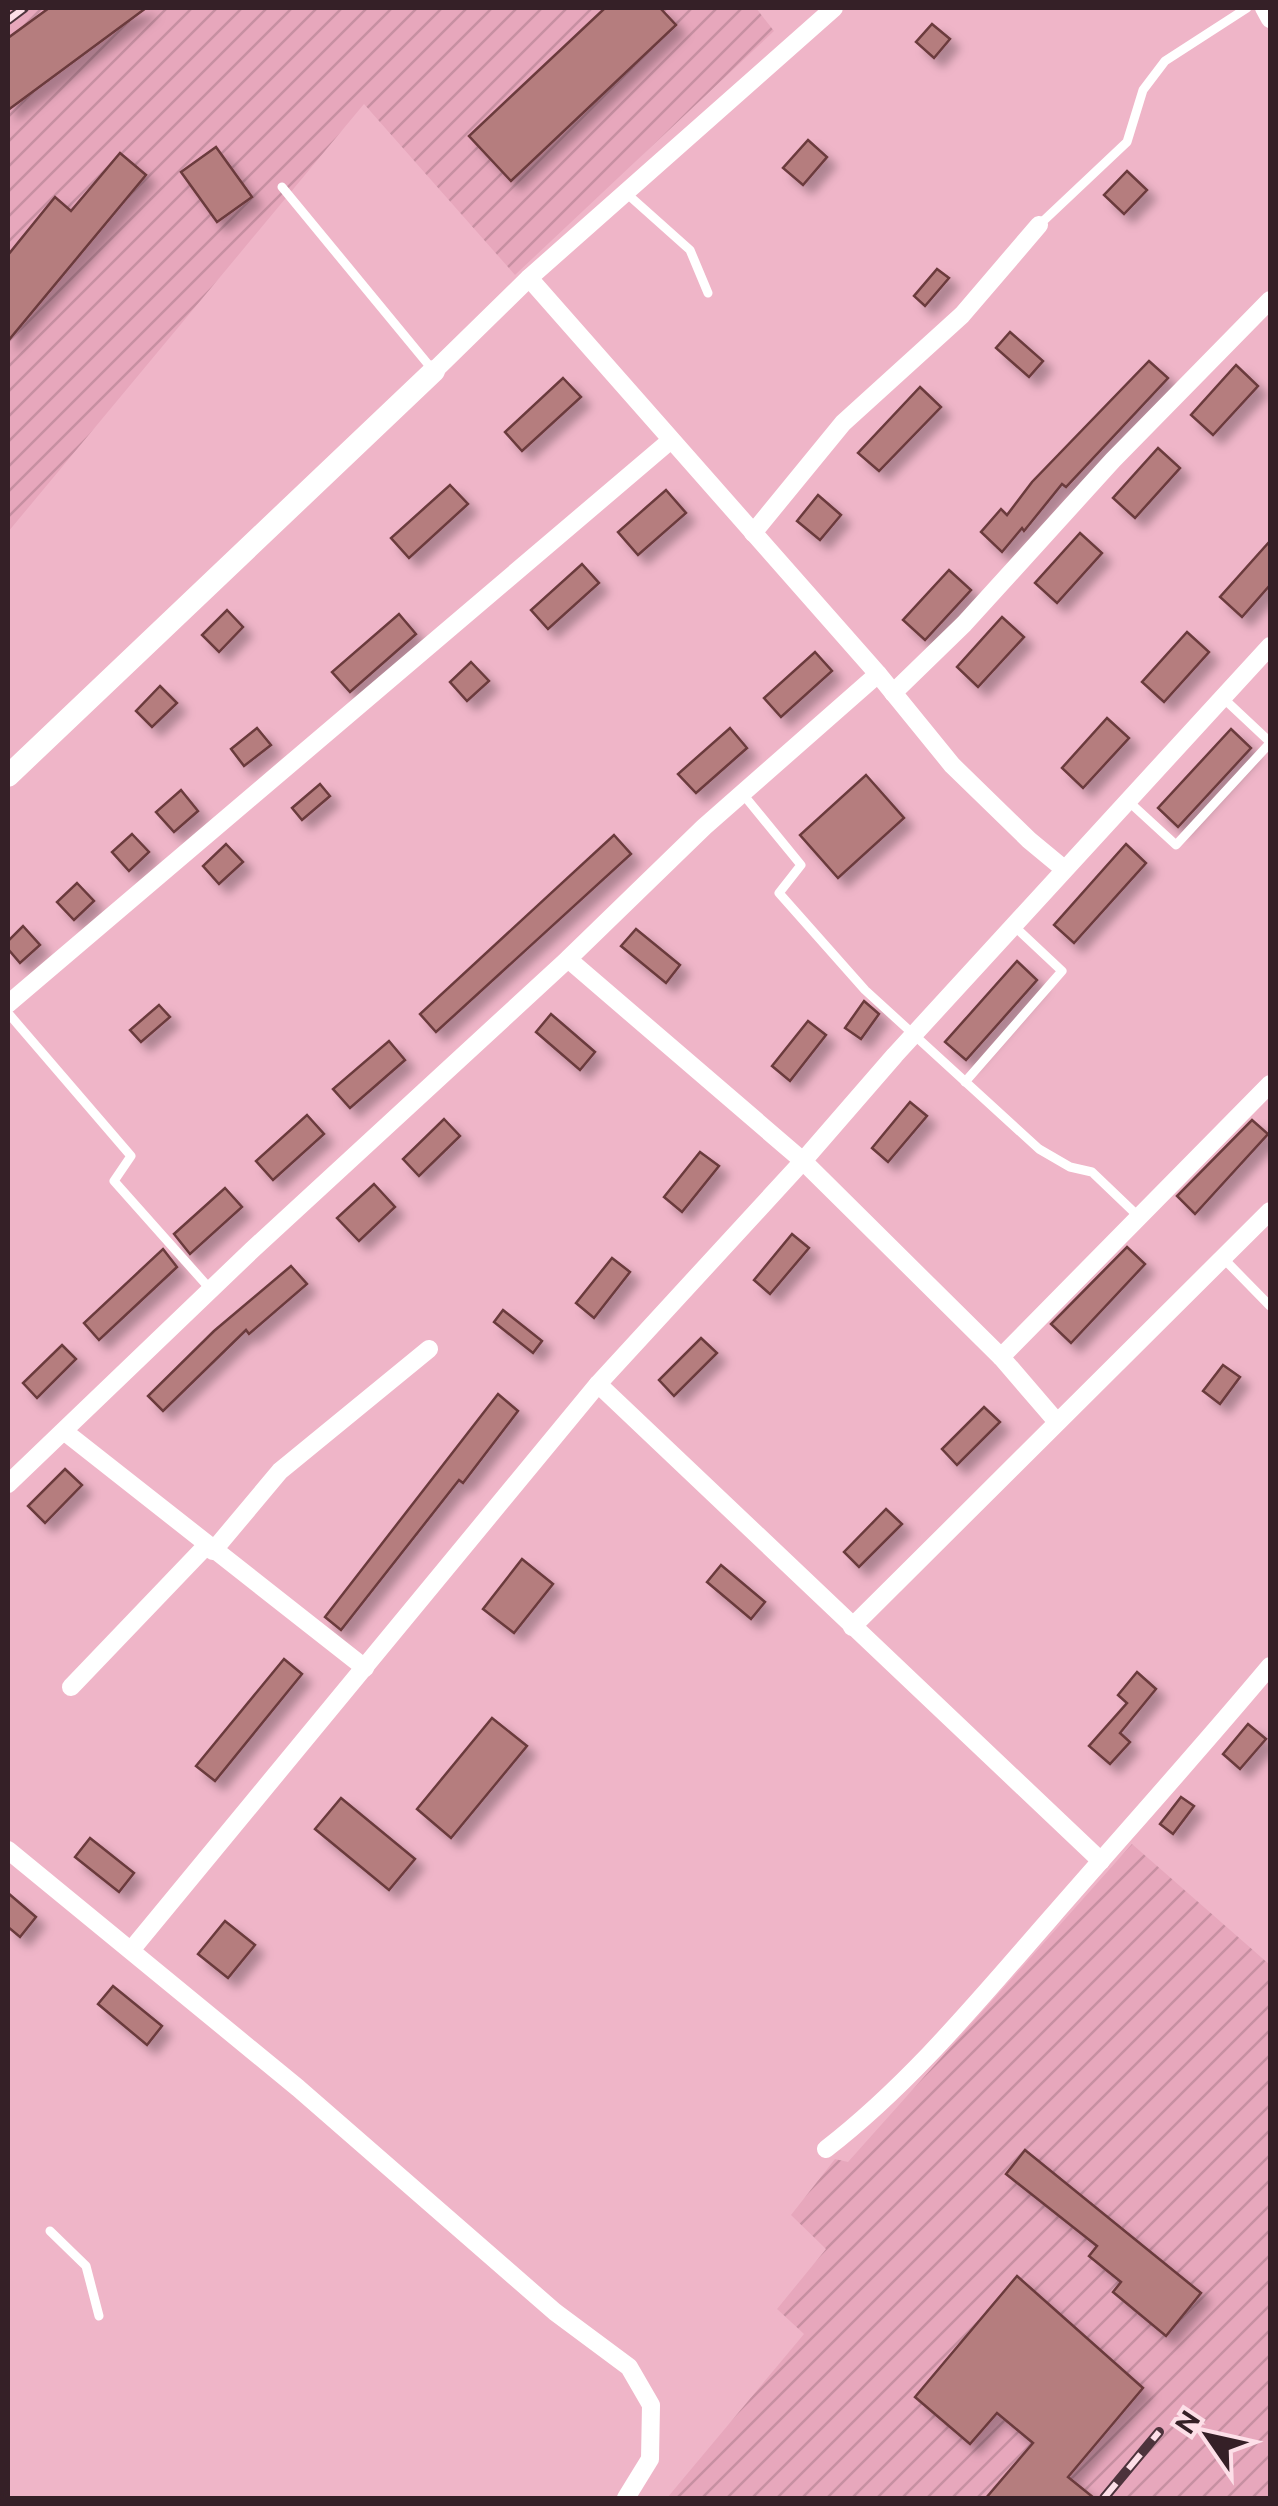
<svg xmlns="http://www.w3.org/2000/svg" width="1278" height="2506" font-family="Ubuntu,sans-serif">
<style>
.industrial{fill:url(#industrial-furrows)}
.building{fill:#b57d7e;stroke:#6b3a3c;stroke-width:2.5;filter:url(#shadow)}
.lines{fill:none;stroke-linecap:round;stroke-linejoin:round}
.service{stroke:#fff;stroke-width:9}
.minor{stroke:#fff;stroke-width:18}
.tertiary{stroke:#fff;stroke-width:22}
.rail-casing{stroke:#4d333c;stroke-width:10}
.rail{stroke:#fddfe8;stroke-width:6;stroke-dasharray:19;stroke-linecap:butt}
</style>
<defs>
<pattern id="industrial-furrows" width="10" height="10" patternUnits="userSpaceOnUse" patternTransform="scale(2.5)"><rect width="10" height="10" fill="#e7a7bc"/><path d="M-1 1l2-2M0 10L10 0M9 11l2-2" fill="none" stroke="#c78fa2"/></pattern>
<filter id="shadow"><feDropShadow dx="9" dy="9" stdDeviation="5" flood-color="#0004"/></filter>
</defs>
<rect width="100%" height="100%" fill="#efb5c8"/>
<g class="industrial">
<path d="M8 8H756L774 31 515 275 364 104 8 532Z"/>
<path d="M1132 1844 1270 1965V2498H667L804 2334 777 2309 826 2249 791 2215 835 2159 848 2162Z"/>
</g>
<g class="building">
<path d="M49 8H146L8 110V38Z"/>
<path d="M605 8H660L676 25 511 181 469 136Z"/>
<path d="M932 24 950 39 934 58 916 42Z"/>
<path d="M808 140 827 157 803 185 783 168Z"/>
<path d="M216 147 252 197 217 222 181 172Z"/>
<path d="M120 153 146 175 8 341V255L55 197 71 211Z"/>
<path d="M1127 171 1147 190 1124 214 1104 195Z"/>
<path d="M937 269 949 278 925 306 914 296Z"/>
<path d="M1010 332 1043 361 1029 377 996 348Z"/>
<path d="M1149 361 1168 378 1066 487 1062 484 1024 531 1022 528 1002 552 981 532 1001 509 1007 515 1032 482Z"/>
<path d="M1236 365 1258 386 1213 435 1191 415Z"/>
<path d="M563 378 581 397 522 451 505 432Z"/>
<path d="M920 387 941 407 879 471 858 453Z"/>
<path d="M1158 448 1180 468 1135 518 1113 498Z"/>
<path d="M450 485 468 504 409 558 391 538Z"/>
<path d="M666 490 686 513 638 555 618 532Z"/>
<path d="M818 495 841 515 820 540 797 521Z"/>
<path d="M1080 533 1102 553 1057 603 1035 583Z"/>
<path d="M1270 541V585L1242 617 1220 597Z"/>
<path d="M582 564 599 583 548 629 531 610Z"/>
<path d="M949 570 971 590 925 640 903 620Z"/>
<path d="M227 610 243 627 219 652 202 635Z"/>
<path d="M399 614 416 634 350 692 332 672Z"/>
<path d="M1002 617 1024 637 978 687 957 667Z"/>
<path d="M1187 632 1209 652 1164 702 1142 682Z"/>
<path d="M815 652 832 671 781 717 764 698Z"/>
<path d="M471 662 489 681 467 701 450 682Z"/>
<path d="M160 686 177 703 152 727 136 711Z"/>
<path d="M1107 718 1129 738 1083 788 1062 768Z"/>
<path d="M257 728 271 745 244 766 231 749Z"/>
<path d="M730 728 747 748 696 793 678 774Z"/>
<path d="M1231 729 1251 748 1178 827 1158 808Z"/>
<path d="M866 775 904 818 838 878 800 835Z"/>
<path d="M320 784 330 796 302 820 292 808Z"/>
<path d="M181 790 198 811 174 832 156 812Z"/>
<path d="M132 834 149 852 129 871 112 852Z"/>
<path d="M614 835 631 854 436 1032 420 1014Z"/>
<path d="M226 844 243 862 219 884 203 866Z"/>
<path d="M1126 844 1146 863 1074 943 1054 925Z"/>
<path d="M77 883 94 901 74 920 57 902Z"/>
<path d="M23 926 40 945 20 963 8 949V941Z"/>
<path d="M636 929 680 965 666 983 621 946Z"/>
<path d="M1017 961 1037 980 966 1060 945 1042Z"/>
<path d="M864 1001 879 1014 861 1039 845 1028Z"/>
<path d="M159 1005 170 1017 141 1042 130 1030Z"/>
<path d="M551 1014 595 1052 580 1070 536 1032Z"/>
<path d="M808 1021 826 1035 790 1081 772 1066Z"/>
<path d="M389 1041 405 1060 350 1108 333 1089Z"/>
<path d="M910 1102 927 1116 888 1162 872 1148Z"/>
<path d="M307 1115 324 1134 273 1180 256 1161Z"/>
<path d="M444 1119 460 1136 419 1176 403 1159Z"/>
<path d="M1252 1120 1268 1134 1195 1214 1177 1196Z"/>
<path d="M700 1152 719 1166 682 1212 664 1197Z"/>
<path d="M374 1184 395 1207 359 1241 337 1218Z"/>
<path d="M225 1188 242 1207 190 1254 174 1234Z"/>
<path d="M792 1234 809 1248 770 1294 754 1280Z"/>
<path d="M1127 1247 1145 1264 1071 1343 1051 1324Z"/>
<path d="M163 1249 177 1267 99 1340 84 1323Z"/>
<path d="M612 1258 630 1272 594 1318 576 1303Z"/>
<path d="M291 1266 307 1284 249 1334 246 1330 163 1411 148 1396 214 1331Z"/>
<path d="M503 1310 542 1341 533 1353 494 1322Z"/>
<path d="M701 1338 717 1353 674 1396 659 1380Z"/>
<path d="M62 1345 76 1359 37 1398 23 1383Z"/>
<path d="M1223 1365 1240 1377 1220 1404 1203 1391Z"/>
<path d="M498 1394 518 1411 463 1483 459 1480 341 1630 325 1617Z"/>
<path d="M984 1407 1000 1422 957 1465 942 1449Z"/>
<path d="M65 1469 82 1485 45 1523 28 1506Z"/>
<path d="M886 1509 902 1524 859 1567 844 1552Z"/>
<path d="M522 1559 553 1584 514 1633 483 1609Z"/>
<path d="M721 1565 765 1602 751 1619 707 1582Z"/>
<path d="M284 1659 302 1674 215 1781 196 1766Z"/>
<path d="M1137 1672 1156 1689 1120 1733 1130 1742 1110 1764 1089 1746 1127 1703 1118 1695Z"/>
<path d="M492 1718 527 1746 451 1838 417 1809Z"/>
<path d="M1248 1724 1266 1739 1240 1769 1223 1754Z"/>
<path d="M1181 1797 1194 1806 1173 1834 1160 1824Z"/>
<path d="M341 1798 415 1859 389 1890 315 1829Z"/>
<path d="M90 1838 134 1873 119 1892 75 1857Z"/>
<path d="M8 1893 36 1917 20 1937 8 1927Z"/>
<path d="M225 1921 255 1945 228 1978 198 1954Z"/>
<path d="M113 1986 162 2026 147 2045 98 2004Z"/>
<path d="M1025 2150 1201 2293 1166 2336 1113 2292 1121 2282 1089 2256 1097 2246 1006 2174Z"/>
<path d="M1017 2276 1143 2388 1068 2477 1094 2498H986L1033 2443 997 2413 970 2444 915 2397Z"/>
</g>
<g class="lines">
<g class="service">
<path d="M282 187 432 369"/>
<path d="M625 192 690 250 708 293"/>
<path d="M1039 225 1127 142 1143 90 1165 61 1247 8"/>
<path d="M1222 697 1270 742"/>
<path d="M742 793 801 865 779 893 865 990 1039 1149 1070 1167 1092 1172 1138 1216"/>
<path d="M1127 800 1176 845 1270 743"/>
<path d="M8 1013 131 1156 114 1181 211 1290"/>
<path d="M965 1082 1062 971 1013 925"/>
<path d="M1224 1259 1270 1306"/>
<path d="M50 2231 86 2266 99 2316"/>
</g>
<g class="minor">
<path d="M1264 8 1270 19"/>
<path d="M529 278 878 674 952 765 1029 840 1064 869"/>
<path d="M434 371 529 278 834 8"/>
<path d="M753 533 843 423 962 315 1039 225"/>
<path d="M893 693 964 624 1113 460 1270 300"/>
<path d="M568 959 803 1161 1001 1357 1057 1422"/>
<path d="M8 1004 671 440"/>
<path d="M1001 1357 1270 1084"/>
<path d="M598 1384 1101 1861"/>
<path d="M65 1432 365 1668"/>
<path d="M8 1484 252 1250 568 959 704 827 878 674"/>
<path d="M213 1551 280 1471 429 1349"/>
<path d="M852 1627 1270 1211"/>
<path d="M71 1687 206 1546"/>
<path d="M8 1850 298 2088 555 2312 629 2367 651 2405 650 2459 626 2498"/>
<path d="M132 1949 598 1384 803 1161 895 1055 1270 646"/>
<path d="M826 2149C910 2084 979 2000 1049 1920 1123 1835 1198 1752 1270 1666"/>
</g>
<path class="tertiary" d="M8 776 434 371"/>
<g class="rail-casing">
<g id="rail">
<path d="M8 20 24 8"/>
<path d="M1104 2498 1159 2432"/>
</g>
</g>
<use href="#rail" class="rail"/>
</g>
<rect width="1278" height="2506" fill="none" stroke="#352027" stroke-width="20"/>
<g transform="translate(1208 2436) rotate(304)" stroke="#fddfe8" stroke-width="8" paint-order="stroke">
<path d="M0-8L18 38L0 25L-18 38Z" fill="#352027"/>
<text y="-15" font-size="28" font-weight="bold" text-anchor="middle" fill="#352027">N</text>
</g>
</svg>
